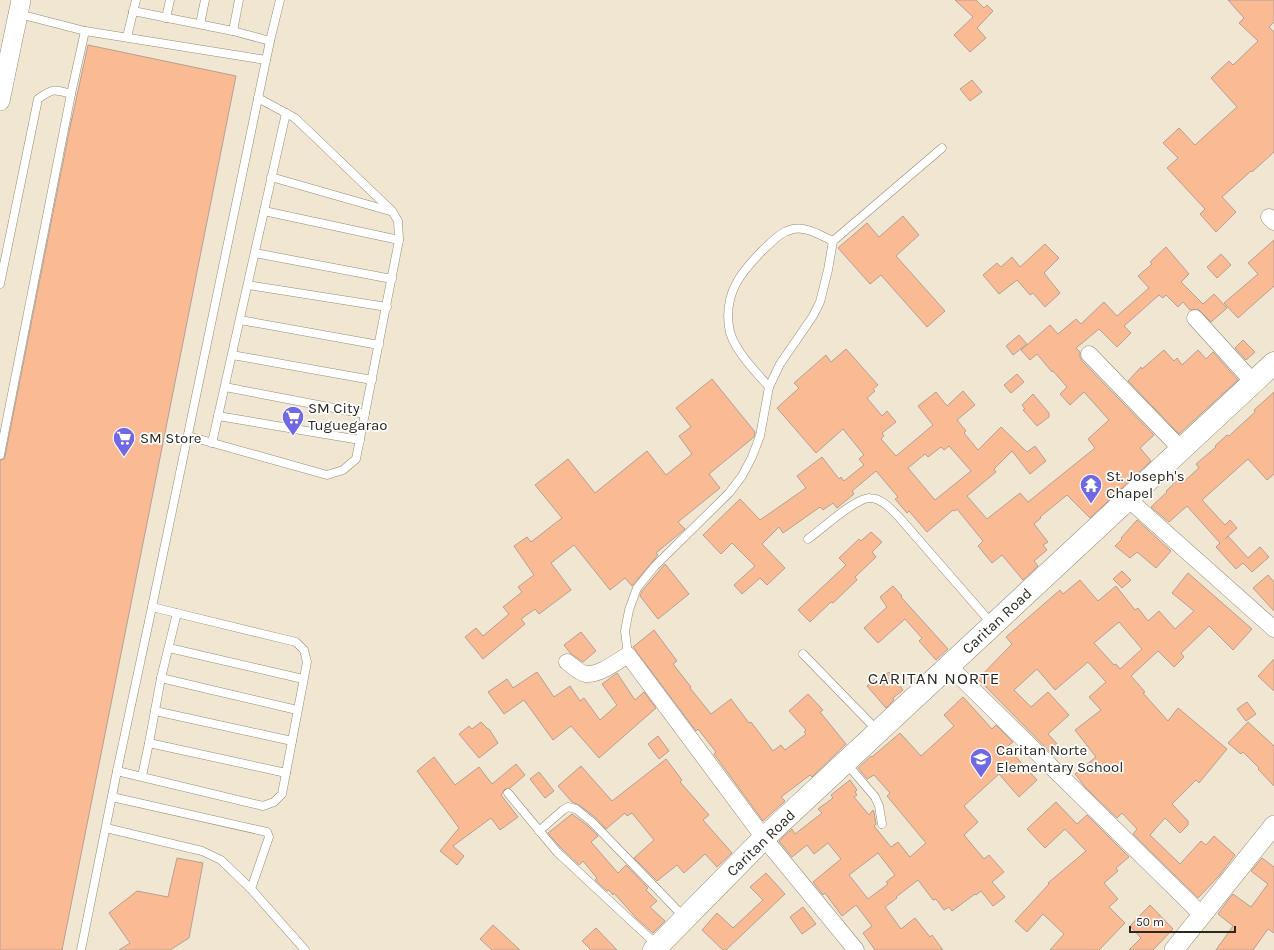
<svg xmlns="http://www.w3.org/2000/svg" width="1274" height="950" font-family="Karla,sans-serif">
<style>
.building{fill:#fabb94;stroke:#b5a093;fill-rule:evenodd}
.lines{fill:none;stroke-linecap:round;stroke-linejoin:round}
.service-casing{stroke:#948b77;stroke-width:9}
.minor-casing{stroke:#948b77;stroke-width:17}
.tertiary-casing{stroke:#948b77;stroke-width:20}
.secondary-casing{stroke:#948b77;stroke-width:23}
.service{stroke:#fff;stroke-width:8}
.minor{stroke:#fff;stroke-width:16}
.tertiary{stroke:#fff;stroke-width:19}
.secondary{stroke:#fff;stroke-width:22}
.labels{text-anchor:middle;stroke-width:3.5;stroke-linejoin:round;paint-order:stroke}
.poi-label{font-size:15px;fill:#2b2820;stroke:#fff;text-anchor:start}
.street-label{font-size:15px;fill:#2b2820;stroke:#fff}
.quarter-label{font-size:17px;letter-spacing:1px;fill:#2b2820;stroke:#fff}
</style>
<rect width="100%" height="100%" fill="#f0e6d1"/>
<g class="building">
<path d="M955 0H976L984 8 987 5 993 11 977 28 986 38 970 52 954 35 973 17Z"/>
<path d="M1228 0H1274V22L1269 27 1274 32V152L1252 172 1251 171 1222 197 1236 212 1216 232 1200 214 1205 209 1167 168 1178 158 1163 143 1179 128 1195 145 1237 107 1211 78 1229 61 1233 65 1258 41 1239 23 1244 18Z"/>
<path d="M88 45 236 76 62 950H0V460L4 459 5 456 69 132Z"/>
<path d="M972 80 982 92 970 101 960 89Z"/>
<path d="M903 216 919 235 896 256 945 311 927 327 881 275 870 284 838 248 867 223 879 237Z"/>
<path d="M1274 240V286L1238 318 1224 303 1258 274 1248 263Z"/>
<path d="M1045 244 1059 258 1044 273 1060 293 1045 307 1033 293 1030 295 1017 280 999 294 983 275 997 263 1001 267 1012 257 1020 267Z"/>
<path d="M1166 247 1189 274 1181 282 1203 304 1214 294 1227 308 1211 322 1198 309 1190 310 1183 302 1178 307 1166 295 1163 298 1159 295 1124 326 1131 333 1117 347 1099 329 1076 348 1080 352V357L1082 361 1154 435 1140 448 1151 461 1090 518 1067 495 1040 517 1041 518 1034 524 1048 542 1043 545 1047 550 1034 561 1038 566 1023 580 1002 555 992 563 978 546 983 541 957 509 955 511 953 510 927 532 909 511 907 513 895 499 898 497 876 471 852 491 854 494 837 508 833 503 823 510 820 507 783 533 779 527 762 544 785 568 767 585 760 578 742 594 734 585 755 566 732 543 721 554 703 535 740 499 760 520 806 488 797 476 822 457 839 479 841 477 844 481 864 465 859 459 864 455 843 429 816 453 777 408 799 388 794 383 826 355 831 362 846 349 878 385 873 389 875 391 867 398 882 416 887 411 896 422 882 433 884 436 881 439 896 456 933 425 918 406 936 392 947 406 963 391 975 405 957 420 966 431 964 433 978 450 1001 427 1027 452 1035 446 1046 461 1030 474 1012 451 994 469 996 472 967 496 987 519 1020 493 1028 502 1095 448 1088 439 1109 420 1084 392 1070 405 1060 394 1067 387 1053 371 1052 372 1037 354 1030 360 1021 350 1050 325 1058 334 1076 319 1081 324 1104 302 1117 316 1149 288 1138 276 1152 264 1150 262ZM949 446 971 471 935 500 908 468 925 454 928 457 941 447 944 450Z"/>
<path d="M1221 254 1231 265 1217 278 1207 267Z"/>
<path d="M1019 335 1027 344 1013 355 1006 346Z"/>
<path d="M1243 340 1255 352 1246 360 1235 348Z"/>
<path d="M1164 350 1174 361 1177 358 1182 365 1198 350 1206 359 1213 352 1238 380 1179 434 1128 381 1141 367 1142 369Z"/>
<path d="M1017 374 1024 382 1011 393 1004 385Z"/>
<path d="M712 379 755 432 754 437 709 474 720 488 678 522 685 529 656 553 658 555 632 586 625 578 610 590 574 545 551 563 571 590 539 614 535 609 521 619 525 624 483 659 465 637 476 628 483 636 509 614 503 607 522 592 518 587 534 575 514 546 527 537 531 542 562 518 535 485 568 459 595 493 647 451 666 475 692 454 679 436 691 427 676 408Z"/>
<path d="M1274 392V474L1267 480 1248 459 1202 500 1225 525 1230 520 1237 528 1225 539 1228 536 1248 558 1260 547 1269 557 1252 572 1243 563 1236 569 1216 547 1220 543 1187 506 1169 522 1151 507 1167 492 1166 491 1178 480 1181 484 1199 468 1196 464 1216 447 1215 446 1227 435 1229 436 1255 412 1254 410Z"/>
<path d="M1033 394 1049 413V417L1037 426 1023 410 1025 409 1022 405Z"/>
<path d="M1137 520 1171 551 1156 568 1137 552 1130 558 1115 546 1122 539 1121 538Z"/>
<path d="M871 532 882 542 872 552 876 557 855 577 857 580 833 603 831 602 810 622 798 610 846 565 839 558 859 539 861 541Z"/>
<path d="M665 564 689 594 658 619 640 596 642 591Z"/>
<path d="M1122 571 1131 580 1122 588 1113 579Z"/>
<path d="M1188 573 1252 629 1233 650 1209 626 1181 653 1184 657 1174 667 1158 651 1131 676 1145 692 1143 693 1168 721 1178 708 1227 749 1199 783 1196 780 1172 804 1188 821V825L1180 833 1165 818 1150 835 1180 864 1201 841 1206 845 1214 836 1235 855 1219 876 1198 898 1133 834 1137 829 1122 813 1117 818 1085 787 1075 774 1096 757 1075 730 1101 710 1089 697 1106 682 1088 662 1055 690 1037 669 1014 690 1031 707 1048 692 1069 715 1048 734 1058 745 1050 752 978 679 1012 644 1006 637 1060 590 1063 594 1080 580 1098 601 1116 586 1135 610 1138 608 1148 621 1159 611 1175 629 1194 611 1172 593ZM1119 622 1142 649 1120 669 1116 664 1114 665 1094 643Z"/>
<path d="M1268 575 1274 582V611L1253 588Z"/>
<path d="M893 586 902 596 901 597 948 649 936 660 919 641 922 638 905 619 878 643 864 628 887 607 880 597Z"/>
<path d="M654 630 677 661 673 664 691 687 690 688 711 714 731 699 749 723 751 722 773 751 781 745 785 750 806 734 804 732 806 730 789 711 808 694 823 710 820 712 846 744 812 777 810 775 781 797 785 801 763 821 714 754 716 752 698 729 696 731 633 647Z"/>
<path d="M581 632 596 651 583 662 571 654 564 645Z"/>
<path d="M1274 659V691L1258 676Z"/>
<path d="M537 672 554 697 570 686 580 701 584 698 600 720 617 705 602 684 617 673 635 700 644 692 656 708 599 758 571 726 553 740 524 700 504 714 488 692 507 679 513 688Z"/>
<path d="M889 672 903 690 893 698 894 700 886 708 867 686 876 678 878 680Z"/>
<path d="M963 697 992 729 996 725 1013 742 1007 747 1037 780 1019 797 999 774 964 806 978 822 964 835 984 859 989 855 1004 872 992 882 1005 897 993 906 981 891 976 895 975 894 952 911 949 907 944 910 936 899 933 900 918 880 896 897 897 898 885 907 901 929 915 918 930 937 932 935 943 950H875L863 933 872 926 856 905 842 916 825 893 823 895 813 882 841 859 828 843 814 854 807 845 792 857 779 841 792 829 795 834 822 813 818 809 833 798 831 795 850 780 857 790 855 792 857 795 854 797 869 815 873 810 874 812 876 824 874 826 891 847 898 842 910 857 926 843 887 796 890 793 874 775 867 779 858 768 871 756 872 757 900 733 921 756 954 726 944 715ZM878 853 895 875 886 882 888 884 868 899 849 875Z"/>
<path d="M1247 702 1256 714 1246 721 1237 709Z"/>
<path d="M481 722 488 729H489L498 743 479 758 459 734 469 726 472 729Z"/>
<path d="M1248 722 1274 746V786L1258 769 1259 768 1243 752 1241 754 1228 743Z"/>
<path d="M658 736 669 751 659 759 648 744Z"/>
<path d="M434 757 455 785 479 767 492 784 516 764 525 775 510 788 505 789 501 795 518 817 500 830 491 818 453 846 464 856 457 865 440 851 459 828 417 771Z"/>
<path d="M666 759 682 780 680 782 709 815 703 820 732 853 717 867 705 854 684 873 677 865 657 881 634 858 654 840 632 813 627 816 625 813 606 829 596 818 579 805 572 802 558 786 581 766 612 801Z"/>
<path d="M539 772 554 791 545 798 530 779Z"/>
<path d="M1056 802 1077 824 1087 815 1129 857 1116 868 1118 871 1104 883 1118 899 1109 907 1125 923 1099 950H1050L1064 934 1043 914 1027 932 1015 921 1049 884 1048 883 1086 851 1065 829 1045 848 1027 829Z"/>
<path d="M572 814 588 826 598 836 591 842 618 873 626 865 648 888 646 890 657 901 650 907 665 921 653 933 637 919 614 893 613 895 609 890 607 891 595 880 597 878 583 861 579 865 561 848 548 833Z"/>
<path d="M177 858 203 863 189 938 170 950H119L130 943 109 913 137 891 168 897Z"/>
<path d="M1262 858 1274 867V933L1268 929 1253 950H1216L1233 926 1218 914 1228 900 1233 894 1251 907 1268 884 1251 871Z"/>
<path d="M766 873 785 894 726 950H723L702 930 717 913 733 928 763 900 750 887Z"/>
<path d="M1150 905 1173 929 1153 950H1129L1141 938 1130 926Z"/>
<path d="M803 907 816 924 802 934 790 917Z"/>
<path d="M493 925 520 950H492L480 939Z"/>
<path d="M596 928 617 950H591L582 941Z"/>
</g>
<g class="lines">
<g class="service-casing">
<g id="service">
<path d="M133 11 233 31 270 41"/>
<path d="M19 14 85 31 266 60"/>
<path d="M166 18 170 0"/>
<path d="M200 24 205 0"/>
<path d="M233 31 239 0"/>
<path d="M127 37 136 0"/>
<path d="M271 177 390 211"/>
<path d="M264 211 399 240"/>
<path d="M255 253 392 279"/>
<path d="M0 284 38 99C53 88 54 89 71 94"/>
<path d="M248 285 387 307"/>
<path d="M240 320 379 345"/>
<path d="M232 355 372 380"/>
<path d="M225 387 365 414"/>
<path d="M769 387C756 372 731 347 729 327 724 293 741 272 763 250 773 241 780 232 793 229 806 226 821 236 833 241"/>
<path d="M218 416 360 440"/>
<path d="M188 436 327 475 343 470 356 459 399 240 398 221 392 211 295 118 258 98"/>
<path d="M212 443 286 113"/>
<path d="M0 455 71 94 85 31"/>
<path d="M808 539C821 530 856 497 870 498 881 498 891 509 898 516L992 624"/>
<path d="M169 648 303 679"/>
<path d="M803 654 878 731"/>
<path d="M628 655 625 631 629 610 637 588 655 566 729 493 742 476 752 457 760 436 769 387 780 364 813 316 820 302 828 270 833 241 942 148"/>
<path d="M161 678 297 710"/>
<path d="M155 711 292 741"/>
<path d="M149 743 286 773"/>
<path d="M846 763 875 797 879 806 882 824"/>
<path d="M117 771 263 806 274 802 282 794 307 662 304 650 296 642 152 607"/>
<path d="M142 776 149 743 161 678 177 613"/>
<path d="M508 793 557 852 657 945"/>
<path d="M112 797 267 832 269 837 251 889"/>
<path d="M106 828 202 851 221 860 251 889 305 950"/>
<path d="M539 831 563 810 568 807 576 809 592 822 684 917"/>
<path d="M81 950 117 771 152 607 270 41 280 0"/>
</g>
</g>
<g class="minor-casing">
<g id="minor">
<path d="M1269 217 1274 222"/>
<path d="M1195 318 1253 382"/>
<path d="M1089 354 1181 449"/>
<path d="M1128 499 1274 629"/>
<path d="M567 662C573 666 579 673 586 674 600 675 616 662 628 655L764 838 856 950"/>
<path d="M949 666 1202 915"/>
</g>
</g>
<g class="tertiary-casing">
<g id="tertiary">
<path d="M0 101 21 0"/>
<path d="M1174 950 1274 825"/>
</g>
</g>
<g class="secondary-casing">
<path id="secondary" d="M654 950 764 838 1274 363"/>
</g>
<use href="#service" class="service"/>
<use href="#minor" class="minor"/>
<use href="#tertiary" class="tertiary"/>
<use href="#secondary" class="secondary"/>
</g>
<defs>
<g id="supermarket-pin" transform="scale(1.15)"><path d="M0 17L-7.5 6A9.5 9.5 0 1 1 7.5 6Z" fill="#7169e3" stroke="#fff"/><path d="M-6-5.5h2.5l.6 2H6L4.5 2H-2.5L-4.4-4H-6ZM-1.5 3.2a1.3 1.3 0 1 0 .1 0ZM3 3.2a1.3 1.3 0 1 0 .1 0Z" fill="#fff"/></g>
<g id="temple-pin" transform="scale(1.15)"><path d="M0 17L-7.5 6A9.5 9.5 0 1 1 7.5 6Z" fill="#7169e3" stroke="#fff"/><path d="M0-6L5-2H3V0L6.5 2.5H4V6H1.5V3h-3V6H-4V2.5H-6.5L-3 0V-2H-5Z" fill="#fff"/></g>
<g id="school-pin" transform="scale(1.15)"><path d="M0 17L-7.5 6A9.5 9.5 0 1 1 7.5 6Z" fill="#7169e3" stroke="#fff"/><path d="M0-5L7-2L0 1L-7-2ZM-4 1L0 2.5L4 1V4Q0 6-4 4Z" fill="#fff"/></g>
</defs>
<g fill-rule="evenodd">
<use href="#supermarket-pin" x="293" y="417"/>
<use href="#supermarket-pin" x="124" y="438"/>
<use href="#temple-pin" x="1091" y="485"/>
<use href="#school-pin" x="981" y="759"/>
</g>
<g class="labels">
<g class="poi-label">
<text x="308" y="413">SM City<tspan x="308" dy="17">Tuguegarao</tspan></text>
<text x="140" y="443">SM Store</text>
<text x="1106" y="481">St. Joseph's<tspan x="1106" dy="17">Chapel</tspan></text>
<text x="996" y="755">Caritan Norte<tspan x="996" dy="17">Elementary School</tspan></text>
</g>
<g class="street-label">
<text transform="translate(997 621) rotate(-43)" y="5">Caritan Road</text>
<text transform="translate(761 843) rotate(-44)" y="5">Caritan Road</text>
</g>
<g class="quarter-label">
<text x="934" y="684">CARITAN NORTE</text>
</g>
</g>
<path d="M1130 926v6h105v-6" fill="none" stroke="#2b2820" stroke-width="2"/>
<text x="1136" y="926" font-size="12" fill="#2b2820" stroke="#ffffff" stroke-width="3" paint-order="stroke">50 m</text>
</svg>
